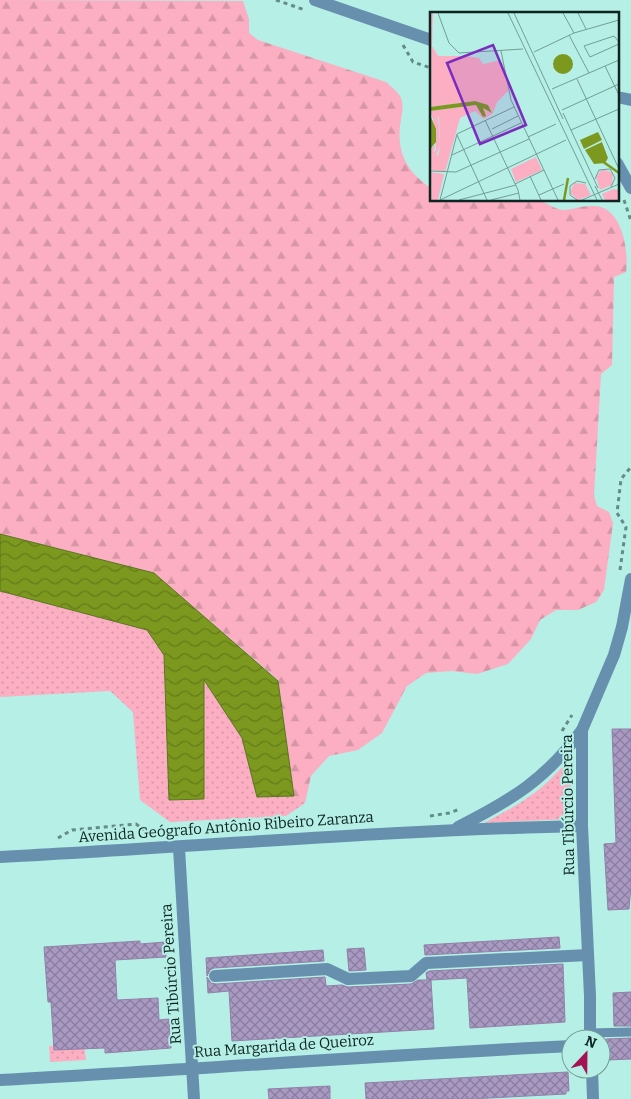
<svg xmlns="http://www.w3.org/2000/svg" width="631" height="1099" font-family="Bitter,serif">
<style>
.grass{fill:url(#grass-dots)}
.forest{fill:url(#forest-firs)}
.water{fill:url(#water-waves);stroke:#5b751f}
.building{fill:url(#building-cross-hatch);stroke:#9081a8}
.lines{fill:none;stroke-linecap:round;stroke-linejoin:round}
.path{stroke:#638c85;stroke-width:3;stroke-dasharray:4 4;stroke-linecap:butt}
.lane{stroke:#6790af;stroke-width:9}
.street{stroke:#6790af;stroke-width:12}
.labels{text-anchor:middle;stroke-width:4;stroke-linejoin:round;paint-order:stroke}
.street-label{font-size:15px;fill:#0d2420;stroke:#b5efe5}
.inset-river{fill:none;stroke:#7c981e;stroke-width:2.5}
.inset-road{fill:none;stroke:#729e96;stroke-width:1}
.view{fill:#7b2cbf;fill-opacity:0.15;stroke:#7b2cbf;stroke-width:2.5}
.inset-edge{fill:none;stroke:#0d2420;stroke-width:2.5}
</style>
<defs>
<pattern id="grass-dots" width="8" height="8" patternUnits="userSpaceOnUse" patternTransform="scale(1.25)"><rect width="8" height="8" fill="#fcaec2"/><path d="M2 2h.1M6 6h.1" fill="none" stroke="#d796a6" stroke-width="1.8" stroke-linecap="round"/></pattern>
<pattern id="forest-firs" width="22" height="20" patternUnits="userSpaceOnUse" patternTransform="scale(1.25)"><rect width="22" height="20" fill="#fcaec2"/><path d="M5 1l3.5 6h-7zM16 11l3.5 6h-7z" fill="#d796a6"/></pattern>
<pattern id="water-waves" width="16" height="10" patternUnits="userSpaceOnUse" patternTransform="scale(1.25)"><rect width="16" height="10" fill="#7c981e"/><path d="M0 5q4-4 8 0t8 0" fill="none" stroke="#647c1a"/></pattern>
<pattern id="building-cross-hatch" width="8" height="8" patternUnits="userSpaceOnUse" patternTransform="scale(1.25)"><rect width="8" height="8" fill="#aa9ac3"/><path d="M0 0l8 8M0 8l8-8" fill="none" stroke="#897d9e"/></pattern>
</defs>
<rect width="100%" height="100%" fill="#b5efe5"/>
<g class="grass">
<path d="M0 591 147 630 164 655 169 800 204 799 203 679 242 738 257 797 294 796 305 803 286 816 170 822 140 800 133 712 110 691 0 697Z"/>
<path d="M573 753 569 819 484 823C522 803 547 789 573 753Z"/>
<path d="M84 1044 86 1060 50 1062 49 1046Z"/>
</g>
<path class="forest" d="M0 0 243 1 249 19V33L258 40 386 82C390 86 397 91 400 96 405 106 401 116 400 126 397 154 408 173 431 188V200H541C568 218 567 206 593 206 622 205 629 251 626 272L614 277 612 365 601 374 594 496 597 506 609 512 613 523 604 590 596 602 578 610H556L540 620 531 639 508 664 477 674 452 671 426 673 407 686 382 733 358 750 329 756 311 776 305 803 294 796 278 680 154 573 0 534Z"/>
<path class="water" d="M0 534 154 573 278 681 294 796 257 797 242 738 204 680V799L169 800 164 655 147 630 0 591Z"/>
<g class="building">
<path d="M612 729H631V886L629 909 608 910 604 844 616 843Z"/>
<path d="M559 937 560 948 425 955 424 945Z"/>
<path d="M140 941V944L165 942 166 957 115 960 117 1000 158 998 159 1020 169 1019 171 1048 105 1053V1048L54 1050 51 1002H48L44 947Z"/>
<path d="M364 948 366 970 349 971 347 949Z"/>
<path d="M323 950 324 961 214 968 210 970 207 976 206 958Z"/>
<path d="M563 964 565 1022 470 1028 467 978 431 980 434 1029 232 1041 229 991 208 993 207 977 211 983 216 984 325 977 326 986 342 985 348 987 411 984 418 980H427L426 973 429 971Z"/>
<path d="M631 992V1026H614L613 993Z"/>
<path d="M631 1038V1059L608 1060 606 1039Z"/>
<path d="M568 1072 569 1091H566V1094L470 1099H366L365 1083Z"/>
<path d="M330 1086V1099H269L268 1089Z"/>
</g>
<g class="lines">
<g class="path">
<path d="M276 0 305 10"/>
<path d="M403 45 413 62 431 68"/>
<path d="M624 200 631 221"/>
<path d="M620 570 626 527 617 513 621 479 631 467"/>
<path d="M562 731 572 715"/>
<path d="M430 816 449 813 460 809"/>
<path d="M58 838 72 830 136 824 151 835"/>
</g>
<path class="lane" d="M589 1033 631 1032"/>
<g class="street">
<path d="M315 0 431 40"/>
<path d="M617 97 631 100"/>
<path d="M617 163 631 188"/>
<path d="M458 827C512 800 546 779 582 730"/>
<path d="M179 848 194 1099"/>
<path d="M0 857C194 847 388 830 582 826"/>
<path d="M215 976 327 969 348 979 411 976 426 963 588 955"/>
<path d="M590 1039V996L582 826V730L614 655 622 627 631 579"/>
<path d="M592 1069 593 1099"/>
<path d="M0 1080C190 1070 380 1055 571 1046"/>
</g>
</g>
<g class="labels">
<g class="street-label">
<text transform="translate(568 805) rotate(-91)" y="5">Rua Tibúrcio Pereira</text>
<text transform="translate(226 827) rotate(-4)" y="5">Avenida Geógrafo Antônio Ribeiro Zaranza</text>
<text transform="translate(171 974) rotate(-94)" y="5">Rua Tibúrcio Pereira</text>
<text transform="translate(284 1046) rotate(-4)" y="5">Rua Margarida de Queiroz</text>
</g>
</g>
<g transform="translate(430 12)">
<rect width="189" height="189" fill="#b5efe5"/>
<path d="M46 93 63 101 54 107 45 99 30 106 15 160 0 158V136L5 133 4 140 8 144 10 134 9 104 3 107 0 99ZM106 145 112 158 86 170 81 157ZM172 157 183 161 182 173 170 178 166 165ZM0 160 14 162 8 188H0ZM144 171 155 172 161 183 148 188 140 181ZM183 177 189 178V188H175L172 182Z" fill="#fcaec2"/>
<path d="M0 1H3L2 34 8 44H35L49 46 53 52 67 49 71 52 79 78 67 90 63 101 57 93 45 89 0 95ZM8 103 10 134 5 146 3 143 6 137 3 107ZM15 110 21 112V121L12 132V112Z" fill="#fcaec2"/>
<path d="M123 52a10 10 0 1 1 20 0a10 10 0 1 1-20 0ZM45 89 58 93 62 101 53 96 56 104 53 105 46 93 0 99V95ZM0 103 6 117V130L1 136ZM168 120 172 128 154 137 150 128ZM172 130 178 146 175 151 164 152 155 138Z" fill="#7c981e"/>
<path class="inset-river" d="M172 149 189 161M134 188 138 166"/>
<path class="inset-road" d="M8 1 19 31 29 41 93 37M78 1 167 188M84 1 133 107M133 1 144 21M148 1 156 17M139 23 159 61M189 30 184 24 154 34 160 45 189 32M71 39 81 88 128 188M104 40 144 21 189 8M175 54 189 83M147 67 189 157M122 77 189 48M132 98 189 72M133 101 168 176M55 108 88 178 90 188M62 117 88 104M141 118 189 97M27 123 57 188M98 125 126 112M22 143 91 111M0 159 26 160 99 127M100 164 111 188M165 167 169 158 180 157 185 166 181 175M85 172 114 158M165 174 172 188M109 183 134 172M10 188 136 128M10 188 27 122 84 95M29 188 86 173M61 188 89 181M147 188 140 183V174L147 169 156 171M152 188 189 172"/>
<path class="view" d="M63 33 96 113 50 132 17 51Z"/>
<rect width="189" height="189" class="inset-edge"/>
</g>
<g transform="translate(586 1054) rotate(22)"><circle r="24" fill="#b5efe5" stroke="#729e96"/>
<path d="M0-4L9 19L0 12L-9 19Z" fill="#a41252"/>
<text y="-8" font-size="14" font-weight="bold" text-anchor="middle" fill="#0d2420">N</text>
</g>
</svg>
